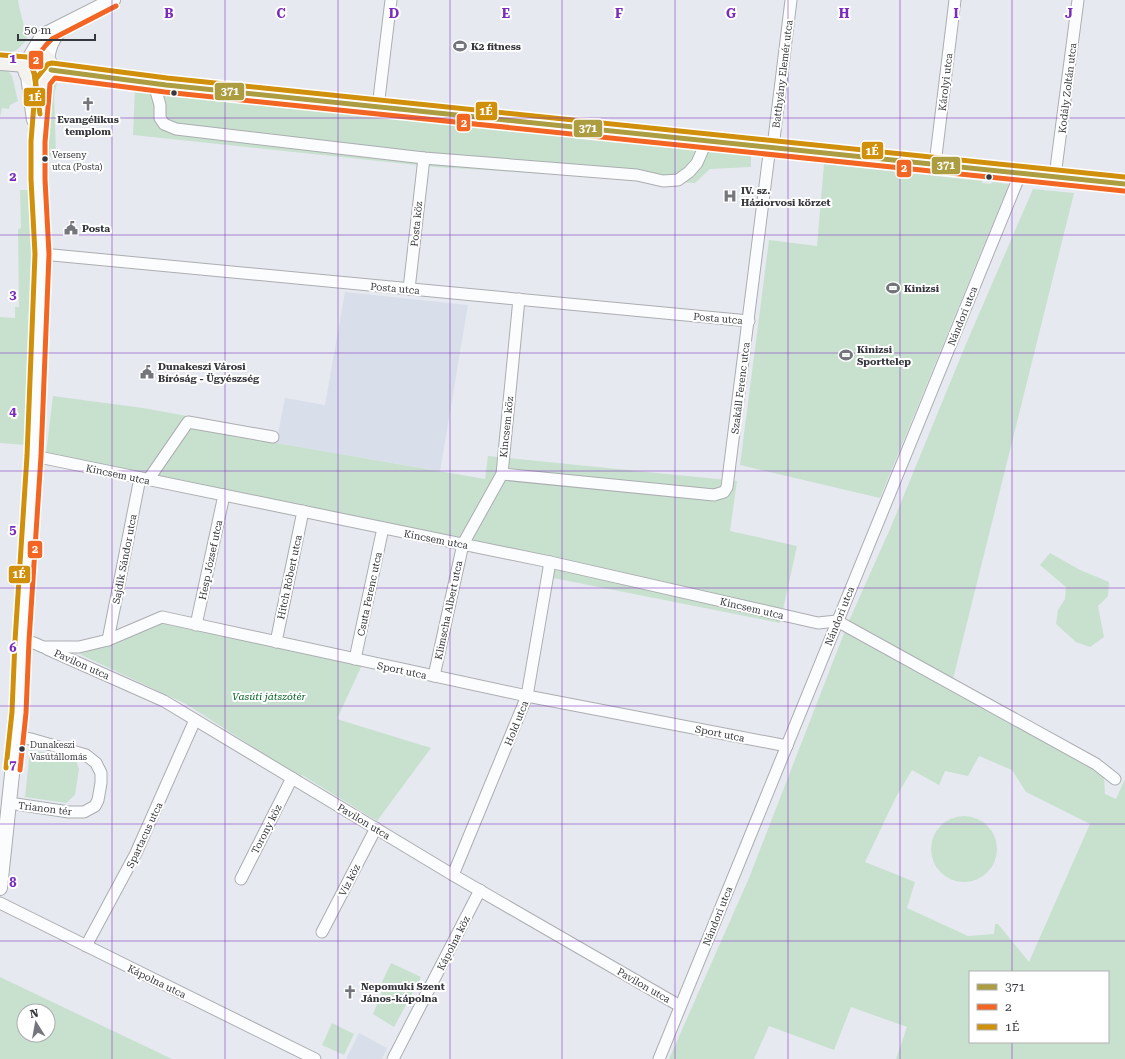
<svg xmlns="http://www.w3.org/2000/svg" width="1125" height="1059" font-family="'Roboto Serif',serif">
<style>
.built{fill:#d8deea}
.green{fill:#c8e1cf;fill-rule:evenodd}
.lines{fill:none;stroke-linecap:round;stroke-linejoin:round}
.minor-casing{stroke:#abadb1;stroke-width:13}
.tertiary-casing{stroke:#abadb1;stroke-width:16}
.secondary-casing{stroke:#abadb1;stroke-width:18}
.minor{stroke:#fbfcfd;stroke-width:11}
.tertiary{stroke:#fbfcfd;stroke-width:14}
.secondary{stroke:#f3f2ee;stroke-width:16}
.bus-1-casing{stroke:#fff;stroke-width:8}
.bus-2-casing{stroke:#fff;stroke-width:8}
.bus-3-casing{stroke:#fff;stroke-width:8}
.bus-1{stroke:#ac9d41;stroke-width:5}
.bus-2{stroke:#f26522;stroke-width:5}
.bus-3{stroke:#d0900c;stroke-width:5}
.grid{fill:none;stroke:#7b2cbf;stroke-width:1;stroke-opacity:0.55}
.bus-dot{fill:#36383d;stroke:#fff;stroke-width:1.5}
.labels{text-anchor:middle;stroke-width:4;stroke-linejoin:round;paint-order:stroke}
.bus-label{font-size:9px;fill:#36383d;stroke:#fff;text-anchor:start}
.poi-label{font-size:10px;font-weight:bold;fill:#36383d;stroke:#fff;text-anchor:start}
.street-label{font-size:10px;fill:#36383d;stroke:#fff}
.park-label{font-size:10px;font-style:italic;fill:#006021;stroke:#fff}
.grid-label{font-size:13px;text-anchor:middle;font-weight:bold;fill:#7b2cbf;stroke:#fff;stroke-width:4;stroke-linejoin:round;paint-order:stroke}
.line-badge{stroke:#fff;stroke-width:1.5}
.badge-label{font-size:11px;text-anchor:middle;font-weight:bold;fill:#fff}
</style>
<rect width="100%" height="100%" fill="#e6e9ef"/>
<g class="built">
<path d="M345 292 468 305 440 471 276 443 285 398 325 405Z"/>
<path d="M359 1033 387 1048 382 1059H346Z"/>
</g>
<g class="green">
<path d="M0 0H18C20 14 25 26 27 40 18 49 13 55 0 54Z"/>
<path d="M0 71H8L12 76 18 101 10 105 9 109 2 108 0 117Z"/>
<path d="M58 80 54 94 56 155 49 156 43 104 45 87Z"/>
<path d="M135 88 751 150V167L710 169 695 183 435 167 133 135Z"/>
<path d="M824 164 982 181V183L991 184 992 182 1009 184 880 498 740 465 769 240 817 246Z"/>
<path d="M1033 189 1074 193 951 687 1104 774 1105 794 1116 799 1125 779V1059H896L907 1027 851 1007 834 1050 769 1026 754 1059H669L749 878 848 623 890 529 966 344ZM979 756 1012 770 1026 792 1090 824 1029 962 998 924H995L994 934 968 936 907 908 915 882 865 862 896 797 912 770 939 785 945 771 968 776ZM970 972H1108V1042H970Z"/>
<path d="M20 190H34L35 238 26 445 0 443V317L15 318V307H19L18 229 21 228Z"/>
<path d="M53 396 143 408 187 416 190 427 276 443 485 479 488 456 737 481 730 531 797 546 780 623 553 578 556 557 46 454Z"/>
<path d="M1050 553 1080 570 1109 582 1108 596 1098 606 1104 637 1090 647 1076 642 1056 624 1058 610 1065 599 1066 587 1040 565Z"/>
<path d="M162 623 362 665 337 719 431 748 377 821 302 775 300 777 186 704 79 654Z"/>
<path d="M30 750 75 758 79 769 75 795 66 803 25 797Z"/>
<circle cx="964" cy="849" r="33"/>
<path d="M391 963 421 977 394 1027 373 1014 384 987 382 982Z"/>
<path d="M0 977 172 1059H0ZM24 1011H48V1035H24Z"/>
<path d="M332 1023 354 1034 344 1055 322 1045Z"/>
</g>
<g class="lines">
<g class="minor-casing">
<g id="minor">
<path d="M149 83 156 91 160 105V118L164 124 176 129 424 158 637 175 663 181 678 180 689 172 697 163 707 140"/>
<path d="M378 107 391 0"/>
<path d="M935 164 955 0"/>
<path d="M1055 176 1078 0"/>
<path d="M42 254 749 321"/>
<path d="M409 289 424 158"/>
<path d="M34 456 550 562 818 623 837 621 1096 764 1115 779"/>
<path d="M502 474 714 495 724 492 727 487 768 162 769 155 773 147 791 0"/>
<path d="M148 480 188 422 273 437"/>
<path d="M196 625 224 495"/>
<path d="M108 640 140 478"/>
<path d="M22 641 34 643 43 647H79L108 640 162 617 527 696 787 746"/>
<path d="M276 642 303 511"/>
<path d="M47 649 164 701 453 875 680 1006"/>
<path d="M355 659 383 528"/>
<path d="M434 676 463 544 502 474 519 299"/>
<path d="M9 803 69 812H84L95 806 98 800 101 783V773L96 763 86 755 31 739 17 737"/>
<path d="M453 875 527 696 550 562"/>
<path d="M241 879 292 778"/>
<path d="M0 903 315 1059"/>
<path d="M322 932 376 828"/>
<path d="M86 946 136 853 195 720"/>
<path d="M393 1059 480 890"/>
<path d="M659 1059 1021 172"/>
</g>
</g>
<g class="tertiary-casing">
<g id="tertiary">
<path d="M29 59 40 40 48 33 113 0"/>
<path d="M47 59C49 47 52 38 61 29"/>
<path d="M28 76 34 120"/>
<path d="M0 888 18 717 22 641 34 456 42 254 38 179V142L43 80"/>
</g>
</g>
<g class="secondary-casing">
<g id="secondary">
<circle cx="38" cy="68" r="12"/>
<path d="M0 62 26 64"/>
<path d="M51 70 166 85 1125 184"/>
</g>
</g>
<use href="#minor" class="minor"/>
<use href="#tertiary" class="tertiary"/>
<use href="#secondary" class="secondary"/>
<g class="bus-1-casing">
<path id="bus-1" d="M51 70 166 85 1125 184"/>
</g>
<g class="bus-2-casing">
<g id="bus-2">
<path d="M37 97 35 75 32 68C37 56 43 47 52 39L116 6"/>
<path d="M20 770 26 713 29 641 41 456 49 254 45 179V142L50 84 55 78 165 92 1124 191"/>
</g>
</g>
<g class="bus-3-casing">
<g id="bus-3">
<path d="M1 55 27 57 32 60 40 114"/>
<path d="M6 768 12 712 15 641 27 456 35 254 31 179V141L36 79 48 64 52 63 167 78 1125 177"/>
</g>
</g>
<use href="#bus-1" class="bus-1"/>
<use href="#bus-2" class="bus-2"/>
<use href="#bus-3" class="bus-3"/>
</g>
<path class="grid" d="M112 0V1059M225 0V1059M338 0V1059M450 0V1059M562 0V1059M675 0V1059M788 0V1059M900 0V1059M1012 0V972M0 118H1125M0 235H1125M0 353H1125M0 471H1125M0 588H1125M0 706H1125M0 824H1125M0 941H1125M1012 1042V1059"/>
<defs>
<g id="stadium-bare" transform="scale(1.08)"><path d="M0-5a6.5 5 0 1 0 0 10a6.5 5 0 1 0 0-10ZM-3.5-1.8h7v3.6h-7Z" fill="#74767b" stroke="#fff" stroke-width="2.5" paint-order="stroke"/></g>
<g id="church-bare" transform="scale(1.08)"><path d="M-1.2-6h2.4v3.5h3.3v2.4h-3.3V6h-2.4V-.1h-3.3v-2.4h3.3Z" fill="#74767b" stroke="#fff" stroke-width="2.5" paint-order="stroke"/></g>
<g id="hospital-bare" transform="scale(1.08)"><path d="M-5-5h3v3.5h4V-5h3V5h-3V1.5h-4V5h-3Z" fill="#74767b" stroke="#fff" stroke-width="2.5" paint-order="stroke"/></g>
<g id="civic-bare" transform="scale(1.08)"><path d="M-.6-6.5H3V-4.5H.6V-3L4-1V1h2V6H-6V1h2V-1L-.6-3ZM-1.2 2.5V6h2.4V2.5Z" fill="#74767b" stroke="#fff" stroke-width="2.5" paint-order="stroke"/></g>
</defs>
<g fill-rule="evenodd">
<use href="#stadium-bare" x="460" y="46"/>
<use href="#church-bare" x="88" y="104"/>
<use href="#hospital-bare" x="730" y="196"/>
<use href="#civic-bare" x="71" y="228"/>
<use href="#stadium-bare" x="893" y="288"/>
<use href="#stadium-bare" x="846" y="355"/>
<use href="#civic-bare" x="147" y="372"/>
<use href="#church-bare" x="350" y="992"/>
</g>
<g class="bus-dot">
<circle cx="174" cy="93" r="3.5"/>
<circle cx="45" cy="159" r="3.5"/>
<circle cx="989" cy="177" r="3.5"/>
<circle cx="22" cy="749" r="3.5"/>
</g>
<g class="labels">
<g class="bus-label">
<text x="52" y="158">Verseny<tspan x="52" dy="12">utca (Posta)</tspan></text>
<text x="30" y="748">Dunakeszi<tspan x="30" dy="12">Vasútállomás</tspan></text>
</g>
<g class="poi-label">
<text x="471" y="50">K2 fitness</text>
<text x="88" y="123" text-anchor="middle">Evangélikus<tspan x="88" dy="12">templom</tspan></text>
<text x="741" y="194">IV. sz.<tspan x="741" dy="12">Háziorvosi körzet</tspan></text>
<text x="82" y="232">Posta</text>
<text x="904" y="292">Kinizsi</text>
<text x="857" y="353">Kinizsi<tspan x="857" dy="12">Sporttelep</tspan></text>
<text x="158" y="370">Dunakeszi Városi<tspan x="158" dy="12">Bíróság - Ügyészség</tspan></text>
<text x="361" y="990">Nepomuki Szent<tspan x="361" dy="12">János-kápolna</tspan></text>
</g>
<g class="street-label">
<text transform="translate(782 74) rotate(-83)" y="4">Batthyány Elemér utca</text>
<text transform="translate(945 82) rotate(-83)" y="4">Károlyi utca</text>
<text transform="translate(1067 88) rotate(-83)" y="4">Kodály Zoltán utca</text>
<text transform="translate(416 224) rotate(-84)" y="4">Posta köz</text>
<text transform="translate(395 288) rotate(5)" y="4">Posta utca</text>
<text transform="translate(962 316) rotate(-68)" y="4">Nándori utca</text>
<text transform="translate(718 318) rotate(5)" y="4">Posta utca</text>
<text transform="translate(740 388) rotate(-83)" y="4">Szakáll Ferenc utca</text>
<text transform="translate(506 427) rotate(-84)" y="4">Kincsem köz</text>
<text transform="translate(118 474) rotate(12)" y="4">Kincsem utca</text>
<text transform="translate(436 539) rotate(11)" y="4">Kincsem utca</text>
<text transform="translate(124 559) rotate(-79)" y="4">Sajdik Sándor utca</text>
<text transform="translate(210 560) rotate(-78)" y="4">Hesp József utca</text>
<text transform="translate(289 577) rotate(-78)" y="4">Hitch Róbert utca</text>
<text transform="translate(369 594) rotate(-78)" y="4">Csuta Ferenc utca</text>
<text transform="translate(752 608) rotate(13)" y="4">Kincsem utca</text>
<text transform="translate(448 610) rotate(-78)" y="4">Klimscha Albert utca</text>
<text transform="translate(839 616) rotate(-68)" y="4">Nándori utca</text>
<text transform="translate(82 664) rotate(24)" y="4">Pavilon utca</text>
<text transform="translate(402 670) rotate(12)" y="4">Sport utca</text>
<text transform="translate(516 723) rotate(-68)" y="4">Hold utca</text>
<text transform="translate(720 733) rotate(11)" y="4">Sport utca</text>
<text transform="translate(45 808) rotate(7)" y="4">Trianon tér</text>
<text transform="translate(364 821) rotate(31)" y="4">Pavilon utca</text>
<text transform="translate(266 829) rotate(-63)" y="4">Torony köz</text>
<text transform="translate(144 835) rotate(-65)" y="4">Spartacus utca</text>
<text transform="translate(349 880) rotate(-63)" y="4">Víz köz</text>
<text transform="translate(717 916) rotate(-68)" y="4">Nándori utca</text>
<text transform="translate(453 943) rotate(-63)" y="4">Kápolna köz</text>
<text transform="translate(157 981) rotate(26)" y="4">Kápolna utca</text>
<text transform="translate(644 985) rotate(30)" y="4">Pavilon utca</text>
</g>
<g class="park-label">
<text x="269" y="700">Vasúti játszótér</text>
</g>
</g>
<g class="grid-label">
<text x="169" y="18">B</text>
<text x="281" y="18">C</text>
<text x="394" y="18">D</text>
<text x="506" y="18">E</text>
<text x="619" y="18">F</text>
<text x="731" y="18">G</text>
<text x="844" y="18">H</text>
<text x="956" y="18">I</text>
<text x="1069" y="18">J</text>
<text x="13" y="63">1</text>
<text x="13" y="181">2</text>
<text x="13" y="299">3</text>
<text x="13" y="416">4</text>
<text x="13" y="534">5</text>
<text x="13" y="652">6</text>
<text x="13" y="769">7</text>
<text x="13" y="887">8</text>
</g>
<g class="line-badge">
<rect x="28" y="50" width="16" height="20" rx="4" fill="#f26522"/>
<rect x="214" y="82" width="31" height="19" rx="4" fill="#ac9d41"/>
<rect x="23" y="87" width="23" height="20" rx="4" fill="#d0900c"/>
<rect x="475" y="101" width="23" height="20" rx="4" fill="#d0900c"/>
<rect x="456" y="113" width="15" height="19" rx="4" fill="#f26522"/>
<rect x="573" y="119" width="30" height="19" rx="4" fill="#ac9d41"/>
<rect x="861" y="141" width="23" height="19" rx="4" fill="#d0900c"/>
<rect x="931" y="156" width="30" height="19" rx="4" fill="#ac9d41"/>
<rect x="896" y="159" width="16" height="19" rx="4" fill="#f26522"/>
<rect x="27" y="540" width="16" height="19" rx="4" fill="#f26522"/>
<rect x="8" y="565" width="23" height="19" rx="4" fill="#d0900c"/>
</g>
<g class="badge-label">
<text x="36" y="64">2</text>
<text x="230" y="95">371</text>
<text x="35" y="101">1É</text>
<text x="486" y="115">1É</text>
<text x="464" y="127">2</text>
<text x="588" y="132">371</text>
<text x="872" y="155">1É</text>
<text x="946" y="169">371</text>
<text x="904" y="172">2</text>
<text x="35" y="553">2</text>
<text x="19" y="578">1É</text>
</g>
<rect x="969" y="971" width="140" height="72" fill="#ffffff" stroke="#afafb1"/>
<rect x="977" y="984" width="20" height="6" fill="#ac9d41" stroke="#afafb1"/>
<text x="1005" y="991" font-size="12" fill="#36383d">371</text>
<rect x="977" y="1004" width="20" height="6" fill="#f26522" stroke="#afafb1"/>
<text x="1005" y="1011" font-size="12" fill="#36383d">2</text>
<rect x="977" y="1024" width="20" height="6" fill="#d0900c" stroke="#afafb1"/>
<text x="1005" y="1031" font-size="12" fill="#36383d">1É</text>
<g transform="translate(36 1023) rotate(349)"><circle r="19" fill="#ffffff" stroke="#afafb1"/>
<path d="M0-3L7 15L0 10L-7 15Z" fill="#74767b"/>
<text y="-6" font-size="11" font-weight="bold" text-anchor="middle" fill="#36383d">N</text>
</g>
<path d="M18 34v6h77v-6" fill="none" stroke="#36383d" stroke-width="2"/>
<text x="24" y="34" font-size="12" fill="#36383d" stroke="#ffffff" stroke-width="3" paint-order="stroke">50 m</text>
</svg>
